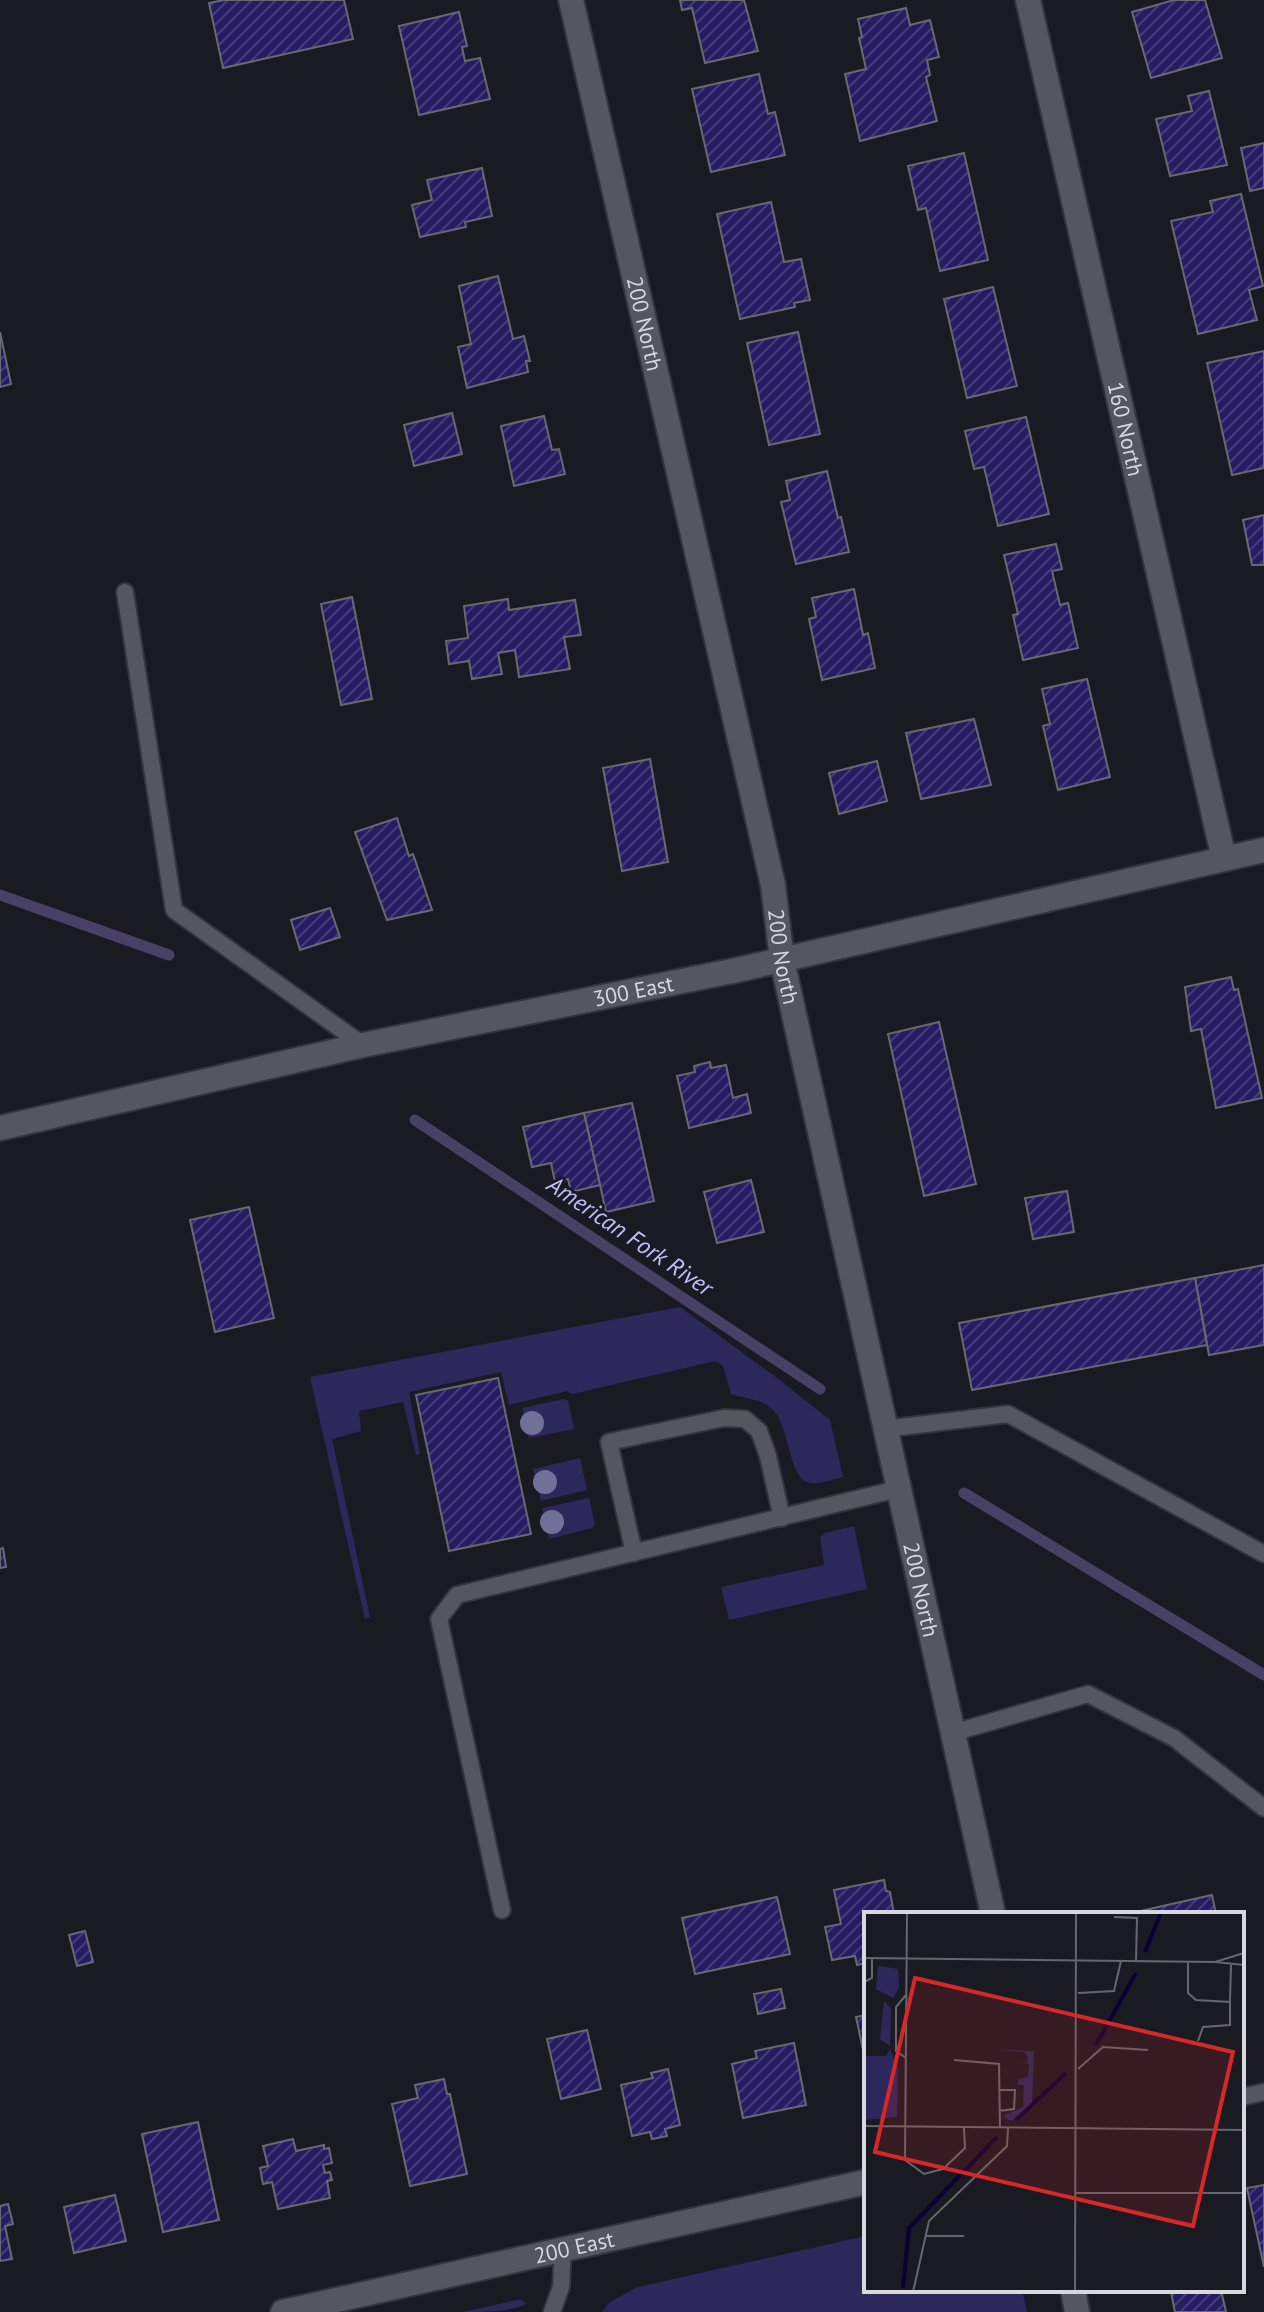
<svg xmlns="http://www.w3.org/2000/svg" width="1264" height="2312" font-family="'PT Sans',sans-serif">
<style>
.grass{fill:#2c285c}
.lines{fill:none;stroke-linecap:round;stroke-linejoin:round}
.stream{stroke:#494165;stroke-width:11}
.building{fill:url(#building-hatch);stroke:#686871;stroke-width:2}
.service-casing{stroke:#343439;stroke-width:20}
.minor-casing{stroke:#343439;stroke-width:28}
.service{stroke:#56565f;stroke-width:16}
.minor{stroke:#56565f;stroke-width:24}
.tree{fill:#707198}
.labels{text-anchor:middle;stroke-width:6;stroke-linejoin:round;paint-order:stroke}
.street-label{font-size:22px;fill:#d7d8dd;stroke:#1a1b22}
.water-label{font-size:24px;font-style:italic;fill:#bdbffe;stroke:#1a1b22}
.inset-river{fill:none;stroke:#0c0032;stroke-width:4}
.inset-road{fill:none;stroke:#66676d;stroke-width:2}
.view{fill:#d62828;fill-opacity:0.15;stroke:#d62828;stroke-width:4}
.inset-edge{fill:none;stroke:#d7d8dd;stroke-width:4}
</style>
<defs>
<pattern id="building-hatch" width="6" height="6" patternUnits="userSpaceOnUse" patternTransform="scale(2)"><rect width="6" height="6" fill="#271c63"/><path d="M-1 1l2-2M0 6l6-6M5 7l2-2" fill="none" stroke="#463c79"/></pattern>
</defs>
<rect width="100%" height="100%" fill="#1a1b22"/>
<g class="grass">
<path d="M680 1307 777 1378 830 1420 843 1477C833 1479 822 1484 812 1483 788 1483 791 1426 772 1409 760 1398 746 1399 731 1394L723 1366 715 1361 572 1394 567 1391 509 1405 501 1372 409 1392 420 1454 416 1455 403 1402 359 1411 361 1431 332 1439 370 1617 365 1619 310 1377Z"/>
<path d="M564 1399 568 1401 574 1429 529 1438 522 1408Z"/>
<path d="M580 1458 587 1490 541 1501 533 1469Z"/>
<path d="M589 1498 595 1525 592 1528 549 1539 542 1508Z"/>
<path d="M854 1526 867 1589 729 1620 721 1587 824 1565 820 1537 825 1533Z"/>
<path d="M866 2236V2290H1022L1027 2312H602L610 2302 638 2287Z"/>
<path d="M517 2300H522L526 2304C512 2312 482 2312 463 2312Z"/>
</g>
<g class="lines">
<g class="stream">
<path d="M0 895 169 955"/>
<path d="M415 1120 820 1389"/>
<path d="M964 1493 1264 1675"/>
</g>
</g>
<g class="building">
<path d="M224 0H344L353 39 223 68 209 3Z"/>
<path d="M680 0H744L758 51 705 63 692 8 682 10Z"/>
<path d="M1174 0H1205L1222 58 1151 78 1132 12Z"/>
<path d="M906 8 910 25 930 20 939 57 927 60 930 75 926 77 937 121 860 141 845 74 866 69 859 38 862 37 858 19Z"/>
<path d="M459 12 467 46 462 47 465 61 480 58 490 99 419 115 399 26Z"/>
<path d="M759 74 768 114 775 112 785 155 711 172 692 89Z"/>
<path d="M1209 91 1227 165 1170 176 1156 119 1192 111 1188 96Z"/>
<path d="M1264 143V188L1250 191 1241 148Z"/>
<path d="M964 153 988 260 940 271 926 208 918 210 908 166Z"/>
<path d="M482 168 492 216 465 222 466 227 420 237 412 205 432 200 427 180Z"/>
<path d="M1241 194 1263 286 1249 290 1257 320 1198 334 1171 221 1213 212 1210 201Z"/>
<path d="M771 202 784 262 801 259 810 300 794 303 795 307 740 319 717 214Z"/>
<path d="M498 276 513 339 524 336 530 361H526L528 372 467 388 458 347 471 344 459 286Z"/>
<path d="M993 287 1017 386 967 398 944 299Z"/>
<path d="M0 332 11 384 0 387Z"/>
<path d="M798 332 820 434 769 445 747 343Z"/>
<path d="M1264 351V468L1232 475 1207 363Z"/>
<path d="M452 413 462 454 414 466 404 425Z"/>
<path d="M544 416 552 450 559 449 565 474 514 486 501 426Z"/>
<path d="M1026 417 1049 514 998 526 984 467 974 469 965 431Z"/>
<path d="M827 471 838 518 841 517 849 552 796 564 781 502 790 500 786 481Z"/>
<path d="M1264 515V565H1252L1243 520Z"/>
<path d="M1056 544 1062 569 1052 571 1060 605 1068 603 1078 648 1023 660 1013 615 1018 614 1004 555Z"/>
<path d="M854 589 863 635 868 633 875 668 822 680 809 619 816 617 812 598Z"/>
<path d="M352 597 372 699 341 705 321 604Z"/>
<path d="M508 599 509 610 575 600 581 635 564 637 570 669 519 677 515 650 498 653 502 674 472 679 469 661 449 664 446 641 468 638 464 606Z"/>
<path d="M1087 679 1110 777 1058 790 1043 726 1050 724 1042 689Z"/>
<path d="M974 719 991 785 921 799 906 733Z"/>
<path d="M650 759 668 862 622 871 603 768Z"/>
<path d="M877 761 887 801 839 814 829 773Z"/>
<path d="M397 818 409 856 413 854 432 910 387 920 355 832Z"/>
<path d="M330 908 340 937 300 950 291 920Z"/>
<path d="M1231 977 1234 990 1238 989 1262 1098 1216 1108 1201 1029 1191 1031 1185 987Z"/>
<path d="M939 1022 976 1184 924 1196 888 1034Z"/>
<path d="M710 1062 711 1068 726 1065 733 1098 747 1094 751 1113 689 1128 677 1076 695 1072 694 1066Z"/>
<path d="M632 1103 654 1201 606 1212 584 1113Z"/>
<path d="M584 1113 600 1185 571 1192 568 1179 555 1182 551 1163 532 1167 523 1127Z"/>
<path d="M751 1180 764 1232 717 1243 704 1192Z"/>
<path d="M1067 1191 1074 1232 1033 1239 1025 1198Z"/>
<path d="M249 1207 274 1318 215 1332 190 1220Z"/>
<path d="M1264 1265V1345L1209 1355 1195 1278Z"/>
<path d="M1195 1278 1207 1345 972 1390 959 1323Z"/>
<path d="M498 1378 531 1534 449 1551 416 1395Z"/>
<path d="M3 1548 6 1567 0 1568V1549Z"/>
<path d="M884 1880 886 1891 890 1892 894 1914H866V1963L857 1965 855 1956 832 1960 825 1927 841 1924 834 1890Z"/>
<path d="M1212 1895 1216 1914H1127Z"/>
<path d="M777 1897 790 1954 695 1974 682 1918Z"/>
<path d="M85 1931 93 1962 77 1966 69 1935Z"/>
<path d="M781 1989 785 2008 758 2014 754 1994Z"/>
<path d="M866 2015V2064L856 2017Z"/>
<path d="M587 2030 601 2089 561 2099 547 2039Z"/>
<path d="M794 2043 806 2105 743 2118 732 2064 757 2058 755 2051Z"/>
<path d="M668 2069 680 2125 665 2129 667 2136 652 2139 650 2132 632 2136 621 2085 653 2078 651 2073Z"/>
<path d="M444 2079 447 2094H450L467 2174 410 2186 392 2104 418 2098 415 2085Z"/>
<path d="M198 2122 219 2220 163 2232 142 2134Z"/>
<path d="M293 2139 296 2151 324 2145V2149L329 2148 332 2163 323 2165 325 2173 330 2172 332 2180 327 2181 330 2198 278 2209 272 2182 263 2184 260 2168 268 2166 263 2146Z"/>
<path d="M1264 2185V2267L1247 2188Z"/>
<path d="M115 2195 126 2241 74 2253 64 2207Z"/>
<path d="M8 2204 13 2224 5 2226 12 2259 0 2261V2206Z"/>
<path d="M1167 2290H1221L1226 2312H1175L1171 2292Z"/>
</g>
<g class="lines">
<g class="service-casing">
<g id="service">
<path d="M125 592 174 910 363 1045"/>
<path d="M884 1429 1008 1414 1264 1554"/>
<path d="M634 1553 609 1442 724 1418 745 1419 759 1431 768 1456 782 1518"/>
<path d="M952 1733 1088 1694 1174 1738 1264 1808"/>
<path d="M502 1910 439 1619 457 1595 898 1489"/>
<path d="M1242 2097 1264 2092"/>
<path d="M552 2312 561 2287 563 2250"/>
</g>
</g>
<g class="minor-casing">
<g id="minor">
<path id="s1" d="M571 0 773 885 782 960 993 1914"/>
<path id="s2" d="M1028 0 1224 859"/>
<path id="s3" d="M0 1128 363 1045 737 970 1264 850"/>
<path d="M1073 2290 1077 2312"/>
<path id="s4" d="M283 2312 866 2182"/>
</g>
</g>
<use href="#service" class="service"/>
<use href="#minor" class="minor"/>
</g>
<g class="tree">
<circle cx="532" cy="1423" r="12"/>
<circle cx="545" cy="1482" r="12"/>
<circle cx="552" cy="1522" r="12"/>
</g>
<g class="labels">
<g class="street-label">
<text dy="8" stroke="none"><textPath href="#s1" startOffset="332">200 North</textPath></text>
<text dy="8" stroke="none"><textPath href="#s2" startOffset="440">160 North</textPath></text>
<text dy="8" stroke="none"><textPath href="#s1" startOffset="980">200 North</textPath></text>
<text dy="8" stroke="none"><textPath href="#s3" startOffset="648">300 East</textPath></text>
<text dy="8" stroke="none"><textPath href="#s1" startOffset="1628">200 North</textPath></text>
<text dy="8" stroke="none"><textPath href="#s4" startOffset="298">200 East</textPath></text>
</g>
<g class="water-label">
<text transform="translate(630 1236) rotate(34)" y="8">American Fork River</text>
</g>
</g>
<g transform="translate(864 1912)">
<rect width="380" height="380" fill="#1a1b22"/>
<path d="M14 54 34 57 35 75 29 86 12 77ZM20 89 27 96 26 134 16 127ZM26 137 34 155 33 205 0 208V144H22ZM135 138 170 139 168 192 147 209 139 204 159 195 160 173H154V167L164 165 165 152 156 151H163L164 145 160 140Z" fill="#2c285c"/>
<path class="inset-river" d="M281 40 297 0M232 133 272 61M152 208 202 161M39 376 45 316 133 225"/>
<path class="inset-road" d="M43 0 41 248 60 262 79 257 101 236 100 216M250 5 273 6 272 49M0 46 351 50 380 41M324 49V81L332 88 366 90V113L339 115 334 129M351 50 380 53M0 70 8 66V46M214 81 250 79 257 49M366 90 367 53M42 146 32 139V95L42 83M90 148 135 152 136 216M214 157 239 135 284 138M135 178H151L150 197 135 199M0 214 380 218M212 281H380M61 324H100M49 380 65 309 143 234 144 216M211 380 212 0"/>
<path class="view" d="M51 66 369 140 329 314 11 240Z"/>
<rect width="380" height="380" class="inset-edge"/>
</g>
</svg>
